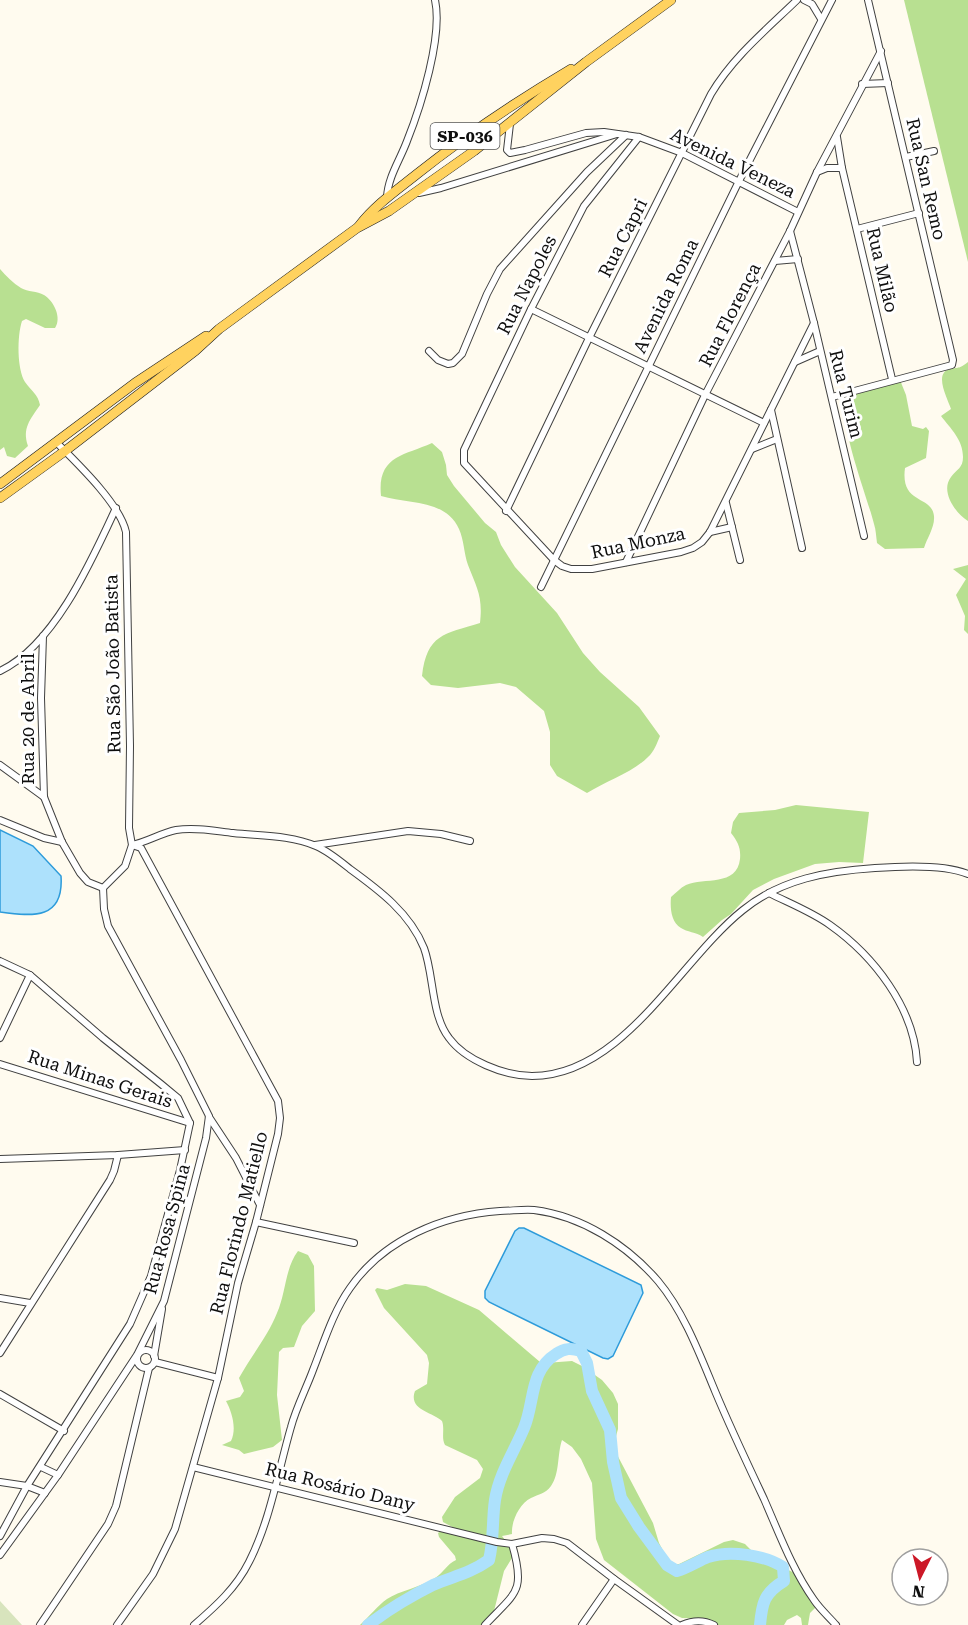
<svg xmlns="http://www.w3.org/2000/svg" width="968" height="1625" font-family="'Roboto Serif',serif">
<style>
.forest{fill:#b8e091}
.cemetery{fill:#d8e4bd}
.water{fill:#ade1fc;stroke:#2d9bda;stroke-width:1.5}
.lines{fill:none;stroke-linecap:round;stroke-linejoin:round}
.river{stroke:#ade1fc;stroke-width:12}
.minor-casing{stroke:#414141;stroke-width:8}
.primary-casing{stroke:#1f1f1f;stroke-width:10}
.minor{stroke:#fff;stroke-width:6}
.primary{stroke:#ffd25f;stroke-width:9}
.labels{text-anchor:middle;stroke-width:6;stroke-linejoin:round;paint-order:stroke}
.shield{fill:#fff;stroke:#565656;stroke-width:1.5}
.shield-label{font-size:16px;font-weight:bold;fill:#0e0e0e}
.street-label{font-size:18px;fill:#0e0e0e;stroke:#fff}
</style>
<rect width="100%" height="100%" fill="#fffbef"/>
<g class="forest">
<path d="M904 0H968V262Z"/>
<path d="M0 269C6 276 13 283 21 288 28 292 37 291 44 295 54 301 62 318 55 328H45L26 319 22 321C17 336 17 369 25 382 31 391 38 394 40 405 30 420 22 428 28 446L15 458 7 456 4 447 0 450Z"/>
<path d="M968 362V521C955 513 940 491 951 477 957 469 963 468 963 457 963 440 951 429 941 416L951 409C948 399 933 373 950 369 960 367 959 369 968 362Z"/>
<path d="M892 379 900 380 906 395 912 426 923 429 926 427 929 431 926 458 905 468C900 505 932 495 934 516 935 527 927 538 924 548L885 549 877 543C876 536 876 530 874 524 869 502 835 415 847 398 853 389 883 380 892 379Z"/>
<path d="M432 443 442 452 446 465 447 475 454 486 485 523 496 532 501 545 515 567 557 613 583 653 600 672 639 707 660 736C657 743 654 752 648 757 632 773 606 781 587 793L557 776 550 765V732L544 711 516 687 500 683 458 688 431 685 422 676C427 634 444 634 480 623 483 597 477 588 468 565 464 554 464 540 459 529 446 499 407 504 381 496 377 456 403 456 432 443Z"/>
<path d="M968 565V634L964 630 965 616 956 595 966 579 953 569Z"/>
<path d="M796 805 869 812 863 863 839 862 815 864 774 879 753 890 731 914 722 920 703 937C696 932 687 932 681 928 671 922 670 908 671 897 676 893 680 888 686 885 704 877 737 887 740 859 741 848 738 842 731 833L733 822 739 813 775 810Z"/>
<path d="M298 1251 308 1255 314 1266 315 1311 302 1326 294 1347 283 1348 279 1352 277 1395 282 1440 273 1447 244 1454 239 1450 222 1445 231 1441C237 1429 232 1412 226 1401L240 1397 244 1391 239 1378C251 1356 268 1336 277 1313 286 1293 285 1268 298 1251Z"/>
<path d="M405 1284 426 1286 479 1310 540 1362 545 1363 572 1361 582 1366 602 1380 613 1393 618 1404V1429L613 1447 653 1523 659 1543 668 1560 673 1564H679L724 1542 733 1540 745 1544 755 1554 773 1558 784 1568 799 1575 816 1607 810 1613 808 1625H802L801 1618 797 1615 787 1620 784 1625H716L706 1619 682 1618 673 1614 604 1560 596 1539 592 1483 581 1459 572 1447 562 1440C557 1455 560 1473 551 1486 545 1494 539 1494 531 1498 519 1504 511 1522 512 1534L502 1536 515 1553 504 1571 492 1619 488 1625H360C369 1617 377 1606 387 1599 399 1591 421 1587 435 1578 443 1573 447 1564 456 1560L455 1556 439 1537 438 1533 441 1531 458 1530 443 1522 442 1517 455 1497 480 1478 483 1469 477 1460 445 1445C441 1438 445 1429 442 1421 432 1412 408 1410 415 1391L427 1384 429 1363 427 1355 384 1308 375 1290 377 1288 387 1290Z"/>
</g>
<path class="cemetery" d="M0 1601 22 1625H0Z"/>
<g class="water">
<path d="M0 830 33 846 61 876C64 919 34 917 0 912Z"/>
<path d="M519 1228H524L641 1285 643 1293 613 1356 608 1359 603 1358 489 1302 485 1298V1291L515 1231Z"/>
</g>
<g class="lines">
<path class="river" d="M368 1625C389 1609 409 1597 433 1585 454 1576 469 1574 489 1560 494 1540 492 1520 495 1500 499 1474 514 1452 524 1428 535 1402 529 1371 556 1354 565 1348 571 1348 581 1351L587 1363 592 1391 610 1430 613 1462 621 1498 639 1527 667 1565 677 1571C688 1568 698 1561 708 1557 730 1550 765 1555 783 1567L784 1581C764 1593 762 1603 760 1625"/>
<g class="minor-casing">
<g id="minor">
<path d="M804 0 812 4 821 19"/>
<path d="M862 84 888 83"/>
<path d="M510 124 507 150 510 153 525 150 586 133 604 132 639 137 682 153 798 212"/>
<path d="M639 137 584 206 531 309 464 450V463L554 560 562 566 571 569H592L681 552 693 548 702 542 710 532 814 323"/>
<path d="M837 137 842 168 892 379"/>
<path d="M906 157 934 151"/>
<path d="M817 172 827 168H842"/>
<path d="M419 193 441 188 617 134"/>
<path d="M387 197C388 177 400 160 407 141 421 106 443 36 435 0"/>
<path d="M857 229 919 213"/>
<path d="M790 231 814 323 864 536"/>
<path d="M775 261 798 259"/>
<path d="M531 309 764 423"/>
<path d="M429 351 438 360 448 364 453 363 462 354 487 294 500 269 587 172 626 135"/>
<path d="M795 362 820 351"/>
<path d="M832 397 952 365 953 360 868 0"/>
<path d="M771 410 802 548"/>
<path d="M56 442C77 463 120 504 126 532L130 746 129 828 132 845 125 866 103 888"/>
<path d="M752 449 777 439"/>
<path d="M726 503 740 560"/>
<path d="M506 511 589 338 711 94C733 57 766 30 797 0"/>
<path d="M710 532 732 527"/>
<path d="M626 562 705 395 790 231 817 172 881 51"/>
<path d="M541 587 739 181 832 0"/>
<path d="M43 636 41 698 44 797 62 842 80 873 88 882 103 888"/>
<path d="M0 671C54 646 92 560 116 508"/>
<path d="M0 765 44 797"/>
<path d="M0 820 44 838 62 842"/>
<path d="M132 845C147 842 161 833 176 830 195 827 215 831 233 833 261 836 290 835 316 846 328 851 340 861 350 869 379 890 410 913 424 948 434 975 431 1015 449 1038 465 1060 504 1076 532 1076 623 1076 680 960 743 910 781 879 828 871 875 868 901 866 944 864 968 874"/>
<path d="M315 845 408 831 441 834 470 841"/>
<path d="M769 893C789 903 812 912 830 925 874 956 914 1008 917 1062"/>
<path d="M0 961 30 975 103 1038 161 1084 178 1098 190 1123 180 1170 151 1276 130 1324 27 1486 0 1536"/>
<path d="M0 1038 30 975"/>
<path d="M0 1064 190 1123"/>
<path d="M209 1117 236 1158 260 1205"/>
<path d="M0 1159 118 1155 185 1150"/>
<path d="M256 1222 354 1243"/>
<path d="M0 1298 30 1303"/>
<circle cx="146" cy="1359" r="9"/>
<path d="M0 1353 110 1180 114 1171 118 1155"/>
<path d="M154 1356 162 1309"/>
<path d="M155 1362 218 1378"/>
<path d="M0 1394 64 1431"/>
<path d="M41 1467 58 1475"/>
<path d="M193 1467 497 1542 512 1544 542 1538 554 1539 567 1543 614 1579 678 1625"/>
<path d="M0 1482 27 1486 45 1493"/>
<path d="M0 1555 58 1475 137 1355 164 1301 206 1138 209 1116 181 1060 108 926 104 909 103 888"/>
<path d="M40 1625 108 1524 116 1506 149 1368"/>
<path d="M117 1625 153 1574 175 1529 218 1378 238 1283 256 1222 278 1134 280 1118 278 1101 141 848 132 845"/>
<path d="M194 1625C216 1606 236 1588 249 1562 270 1521 278 1472 291 1427 296 1408 306 1389 313 1370 324 1342 333 1312 350 1288 384 1239 443 1215 500 1211 511 1211 523 1209 534 1210 582 1216 627 1245 658 1281 684 1312 700 1355 715 1391 730 1427 747 1463 764 1499 779 1533 792 1569 814 1600 820 1609 829 1617 836 1625"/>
<path d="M485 1625C516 1592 526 1592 512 1544"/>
<path d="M582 1625 614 1579"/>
<path d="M682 1625C693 1620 704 1620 714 1625"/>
</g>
</g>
<g class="primary-casing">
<g id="primary">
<path d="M359 226C375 205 397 190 417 174 466 135 517 101 571 69"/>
<path d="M0 484 135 383 206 336"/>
<path d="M0 498 65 451 195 351 219 329 357 228 389 211 474 151 586 62 671 0"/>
</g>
</g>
<use href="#minor" class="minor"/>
<use href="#primary" class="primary"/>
</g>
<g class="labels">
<rect class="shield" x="430.5" y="123" width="69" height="26" rx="4.5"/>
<g class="shield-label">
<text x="465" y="142">SP-036</text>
</g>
<g class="street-label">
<text transform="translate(733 163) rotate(26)" y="6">Avenida Veneza</text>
<text transform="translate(926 179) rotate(77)" y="6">Rua San Remo</text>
<text transform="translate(623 238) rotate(-63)" y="6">Rua Capri</text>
<text transform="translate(882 270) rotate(77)" y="6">Rua Milão</text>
<text transform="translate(527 285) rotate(-63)" y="6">Rua Napoles</text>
<text transform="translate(666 296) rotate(-64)" y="6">Avenida Roma</text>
<text transform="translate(730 315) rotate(-63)" y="6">Rua Florença</text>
<text transform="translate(846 394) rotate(76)" y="6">Rua Turim</text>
<text transform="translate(638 543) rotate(-12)" y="6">Rua Monza</text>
<text transform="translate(113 664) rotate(-91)" y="6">Rua São João Batista</text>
<text transform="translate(28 719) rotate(-90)" y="6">Rua 20 de Abril</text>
<text transform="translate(100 1079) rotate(18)" y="6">Rua Minas Gerais</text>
<text transform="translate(239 1223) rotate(-76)" y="6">Rua Florindo Matiello</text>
<text transform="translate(167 1229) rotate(-75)" y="6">Rua Rosa Spina</text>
<text transform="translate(340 1487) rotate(14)" y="6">Rua Rosário Dany</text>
</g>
</g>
<g transform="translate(920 1577) rotate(186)"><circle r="28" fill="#ffffff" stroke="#9f9f9f" stroke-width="1.5"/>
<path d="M0-4.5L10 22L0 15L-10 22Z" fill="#cc1827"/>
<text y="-9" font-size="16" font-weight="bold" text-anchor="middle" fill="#0e0e0e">N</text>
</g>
</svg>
